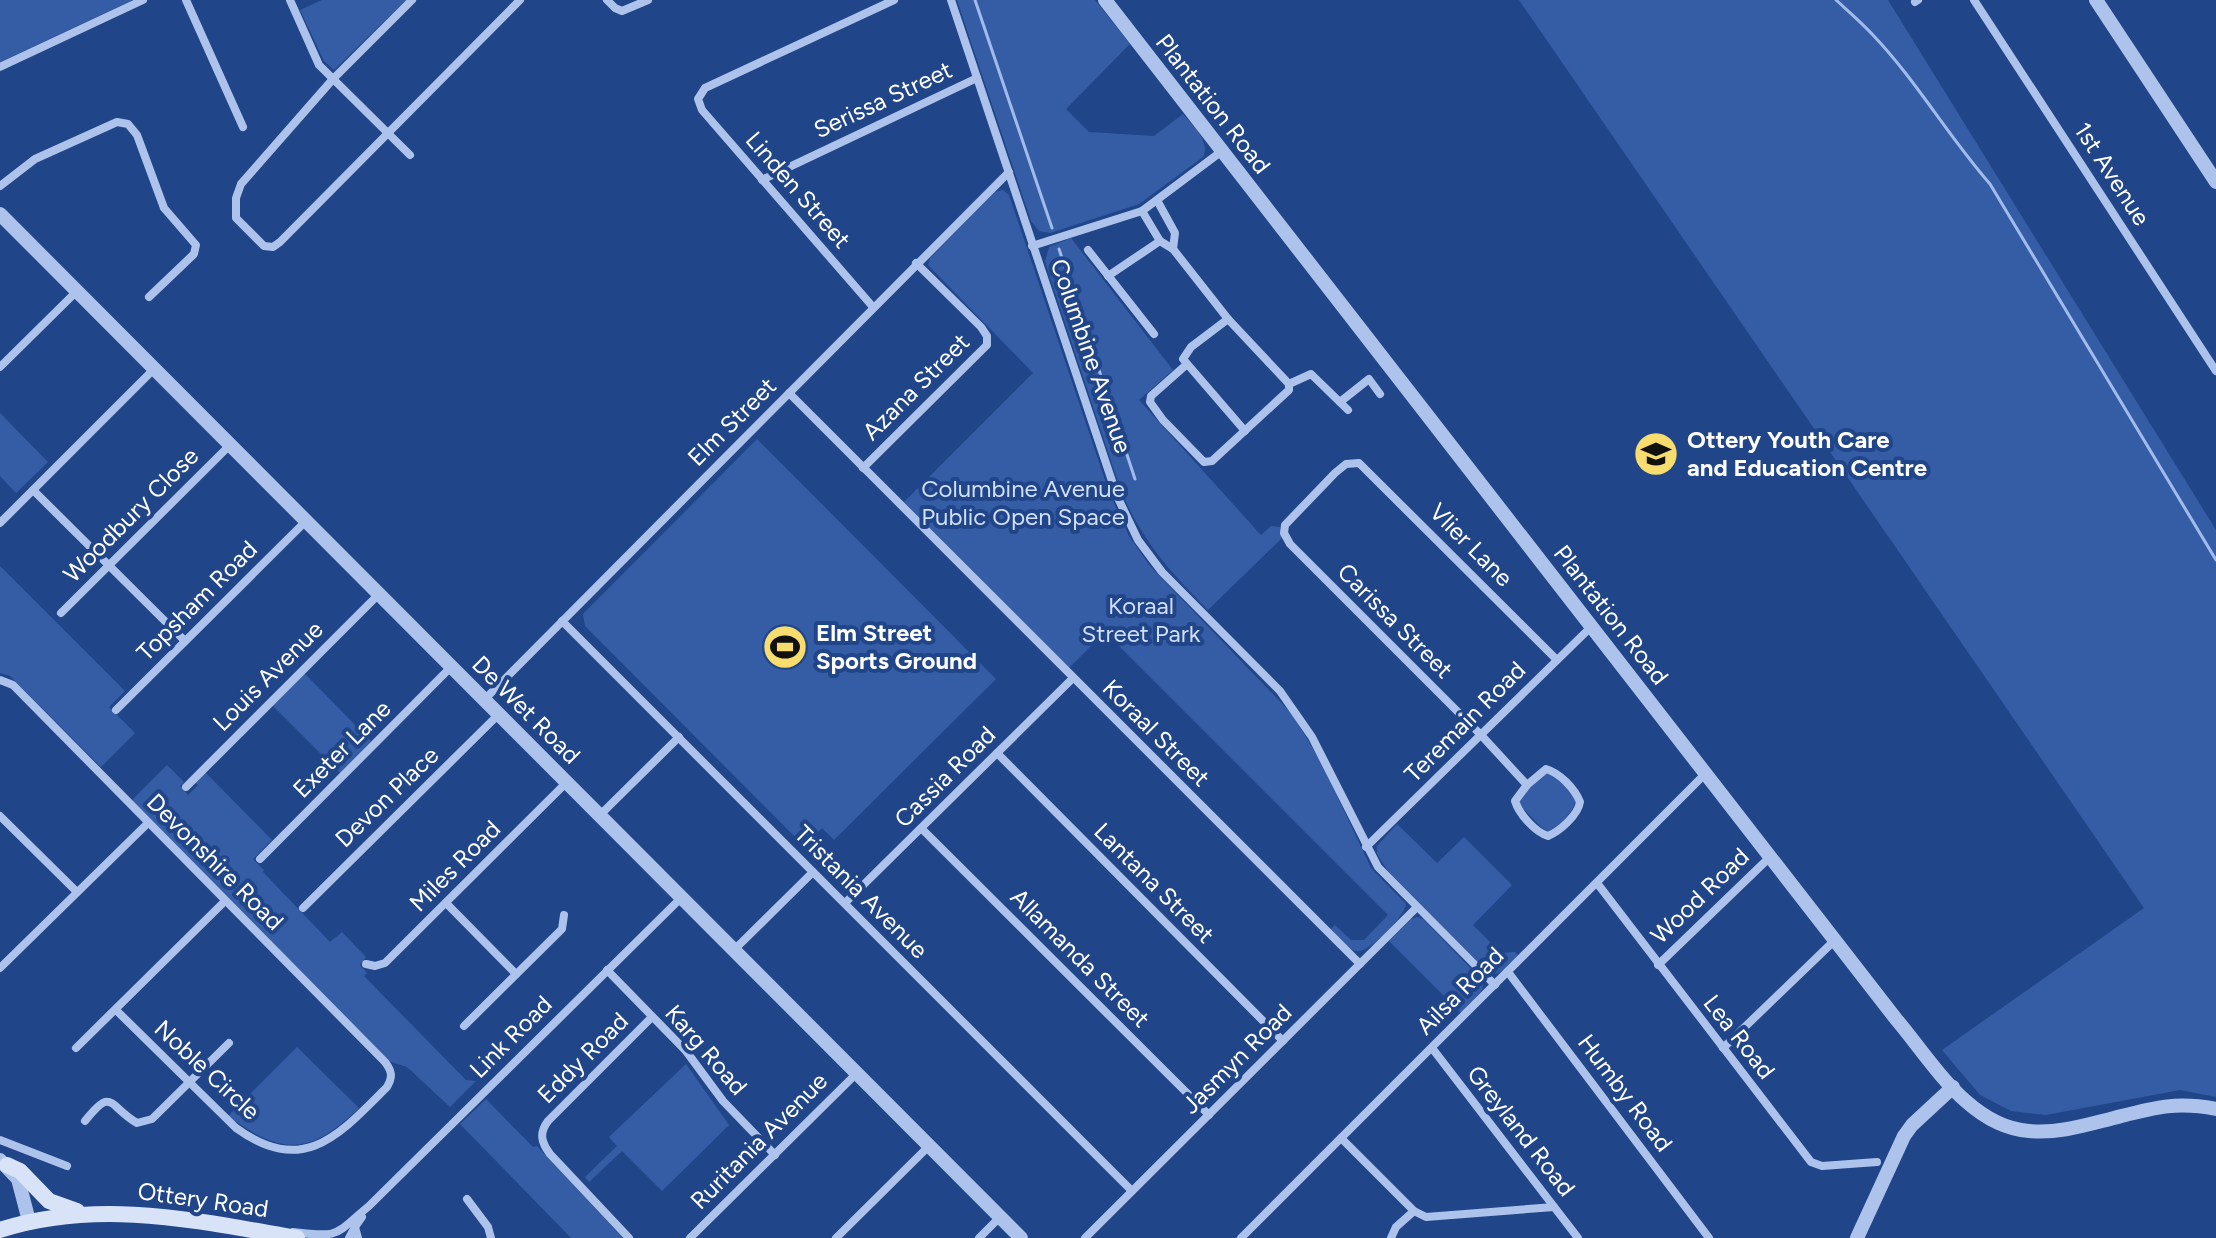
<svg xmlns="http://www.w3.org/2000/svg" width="2216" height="1238" font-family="Figtree,sans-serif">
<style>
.green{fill:#355da6}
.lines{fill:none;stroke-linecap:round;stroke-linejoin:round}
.stream{stroke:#a1bcec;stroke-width:3}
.minor{stroke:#adc3eb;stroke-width:8}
.tertiary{stroke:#adc3eb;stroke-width:14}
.secondary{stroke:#d8e3f8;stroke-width:16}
.labels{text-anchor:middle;stroke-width:8;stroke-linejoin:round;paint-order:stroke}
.street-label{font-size:24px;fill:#fff;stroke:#214589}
.poi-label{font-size:24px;font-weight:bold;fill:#fff;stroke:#214589;text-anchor:start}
.park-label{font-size:24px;fill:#d1dff8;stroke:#214589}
</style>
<rect width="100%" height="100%" fill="#214589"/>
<g class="green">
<path d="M0 0H133L0 62Z"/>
<path d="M322 0H406L334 70 324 61 300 10Z"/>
<path d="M957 0H1095L1130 44 1066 109 1089 132 1154 136 1183 114C1193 126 1211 141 1203 157L1139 204 1050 233 1039 231 1031 221Z"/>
<path d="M1519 0H1888L2216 530V1097L2180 1090 2046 1115 2011 1111 1980 1095 1942 1050 2144 908Z"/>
<path d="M1003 190 1009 195 1109 492 1129 536 1150 566 1292 714 1320 760 1371 868 1406 904C1406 915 1368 955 1356 951 1346 949 1337 936 1331 929L1335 925 1351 940H1364L1388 915 1105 632 1069 668 904 502 1033 373 928 265 930 258 995 192Z"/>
<path d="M1071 238 1173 370 1139 400 1261 535 1271 526 1280 527 1282 538 1208 610C1170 572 1138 536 1119 485L1045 262 1049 247Z"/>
<path d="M0 413 48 462 16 493 0 476Z"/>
<path d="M757 439 996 679 834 840 822 828 804 846 585 626 583 614Z"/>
<path d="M0 566 125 691 109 707 135 733 101 767 10 676 0 673Z"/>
<path d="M304 673 371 741 340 773 272 705Z"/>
<path d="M167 765 184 782 180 786 188 795 198 785 195 782 205 772 272 840 253 859 264 870 263 872 330 942 342 932 366 957 360 965 367 973 364 976 466 1080 476 1081 450 1107 407 1067 388 1061 132 800Z"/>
<path d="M1548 773C1559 777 1571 791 1576 801 1572 813 1559 827 1548 831L1542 828 1519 804V799L1541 776Z"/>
<path d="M1397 824 1437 863 1464 837 1512 885 1473 925 1501 953 1515 952 1518 955 1503 970 1496 974 1486 970 1388 871 1377 854V846Z"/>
<path d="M1417 917 1423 919 1484 982 1482 990 1461 1013 1389 941 1411 919Z"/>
<path d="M297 1047 359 1108C310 1155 283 1156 228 1116Z"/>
<path d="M686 1064 729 1125 662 1191 622 1151 589 1182 585 1177 617 1146 609 1137Z"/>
<path d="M486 1099 533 1147 537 1146 623 1238H571L460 1124Z"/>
</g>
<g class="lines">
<g class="stream">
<path d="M975 0 1052 228"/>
<path d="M1836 0C1848 11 1861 22 1872 34 1916 80 1948 136 1990 184L2216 560"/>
<path d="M1059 249 1135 479"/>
</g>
<g class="minor">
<path d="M186 0 243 127"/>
<path d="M290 0 319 65 410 155"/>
<path d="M412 0 333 79 241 184 236 198V218L264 246 273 247 280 242 520 0"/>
<path d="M607 0 615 8 622 11 648 0"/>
<path d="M951 0 1117 496 1138 540 1162 572 1280 691 1312 737 1378 867 1495 985"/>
<path d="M1974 0 2216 371"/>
<path d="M1915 2 1918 0"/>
<path d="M0 67 143 0"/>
<path d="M762 180 977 78"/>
<path d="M0 186 35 159 117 122 128 124 137 135 164 208 196 245 194 254 149 297"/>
<path d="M1158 202 1175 233 1173 249"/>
<path d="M1142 211 1160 241 1173 249 1228 319 1289 384V390L1212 461 1204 462 1163 420 1150 402 1151 396 1186 365"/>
<path d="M1032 246 1142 211 1222 151"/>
<path d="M1088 250 1154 334"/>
<path d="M1108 276 1160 241"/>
<path d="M873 307 702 110 698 99 705 88 894 0"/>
<path d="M1228 319 1191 347 1183 359 1245 431"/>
<path d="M0 367 77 291"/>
<path d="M1289 384 1311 374 1348 410"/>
<path d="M789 393 1360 964"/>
<path d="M1340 402 1369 379 1380 394"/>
<path d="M863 468 987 345V336L981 327 916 263"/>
<path d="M33 490 185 641"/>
<path d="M0 523 154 369"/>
<path d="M61 613 230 445"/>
<path d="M562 621 1132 1191"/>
<path d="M0 680 13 685 385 1062C392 1071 393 1077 387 1087 339 1135 304 1177 236 1128L116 1010"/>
<path d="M484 700 1009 172"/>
<path d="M116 710 306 521"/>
<path d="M997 753 1283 1041"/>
<path d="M1546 769C1560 773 1575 789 1580 802 1578 815 1560 831 1548 836 1535 832 1519 814 1515 801L1527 785Z"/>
<path d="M1527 785 1481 735 1290 544 1284 533 1285 525 1335 473 1346 464 1359 463 1556 659"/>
<path d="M186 787 379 594"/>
<path d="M600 815 679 737"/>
<path d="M0 816 77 892"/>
<path d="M922 829 1209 1115"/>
<path d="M1366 847 1592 626"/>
<path d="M260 859 451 667"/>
<path d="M1597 883 1811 1162 1822 1166 1877 1162"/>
<path d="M446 903 516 974"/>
<path d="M845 903 1073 678"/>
<path d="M303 908 499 714"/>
<path d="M734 950 813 872"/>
<path d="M366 964 375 966 385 963 567 782"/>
<path d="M1658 965 1770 857"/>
<path d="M0 968 148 823"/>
<path d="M607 970 686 1051 723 1101 775 1155"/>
<path d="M1508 972 1709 1238"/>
<path d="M464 1026 562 929 564 915"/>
<path d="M76 1048 225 901"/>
<path d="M1432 1048 1578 1238"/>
<path d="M1723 1048 1835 940"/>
<path d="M85 1121C113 1086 108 1106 137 1123L152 1119 229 1043"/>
<path d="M1341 1138 1414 1211 1426 1217 1554 1207"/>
<path d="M0 1140 67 1166"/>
<path d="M467 1199 488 1227 491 1238"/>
<path d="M293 1232C341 1238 334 1235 369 1206L682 897"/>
<path d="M349 1238 355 1227"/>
<path d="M358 1238 355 1227 362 1217"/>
<path d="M629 1238 550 1154C541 1142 539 1133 548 1121L652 1017"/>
<path d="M690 1238 857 1073"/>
<path d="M836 1238 929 1146"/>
<path d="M979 1238 1000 1217"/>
<path d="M1085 1238 1416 908"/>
<path d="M1241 1238 1706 773"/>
<path d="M1391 1238 1396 1227 1414 1211"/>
</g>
<g class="tertiary">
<path d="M1105 0 1896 1019C1931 1060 1969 1127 2029 1131 2057 1134 2086 1125 2114 1118 2153 1108 2175 1101 2216 1109"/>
<path d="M2096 0 2216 182"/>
<path d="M0 214 1021 1238"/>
<path d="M0 1160 18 1179 29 1221"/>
<path d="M1857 1238 1904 1136 1912 1125 1953 1087"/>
</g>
<g class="secondary">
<path d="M7 1165 20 1171 49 1201 77 1211"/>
<path d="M0 1230C99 1198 198 1221 297 1238"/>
</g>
</g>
<defs>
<g id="school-disc" transform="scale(2.3)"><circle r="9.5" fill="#f7dd6e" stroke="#214589"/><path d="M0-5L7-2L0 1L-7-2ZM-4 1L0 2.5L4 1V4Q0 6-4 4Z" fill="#111"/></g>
<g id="stadium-disc" transform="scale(2.3)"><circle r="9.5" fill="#f7dd6e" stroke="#214589"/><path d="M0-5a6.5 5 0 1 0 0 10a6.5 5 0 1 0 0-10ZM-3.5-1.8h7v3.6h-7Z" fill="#111"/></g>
</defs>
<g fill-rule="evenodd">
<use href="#school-disc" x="1656" y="454"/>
<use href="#stadium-disc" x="785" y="647"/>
</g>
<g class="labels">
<g class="street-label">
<text transform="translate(883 100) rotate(-25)" y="8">Serissa Street</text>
<text transform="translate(1213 104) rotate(52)" y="8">Plantation Road</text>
<text transform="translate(2112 174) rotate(57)" y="8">1st Avenue</text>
<text transform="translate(798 190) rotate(49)" y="8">Linden Street</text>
<text transform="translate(1091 356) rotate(71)" y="8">Columbine Avenue</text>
<text transform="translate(916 387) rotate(-45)" y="8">Azana Street</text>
<text transform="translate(732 422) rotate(-45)" y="8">Elm Street</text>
<text transform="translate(131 515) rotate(-45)" y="8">Woodbury Close</text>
<text transform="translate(1471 545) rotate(45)" y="8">Vlier Lane</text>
<text transform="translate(197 601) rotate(-45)" y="8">Topsham Road</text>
<text transform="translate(1611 615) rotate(52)" y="8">Plantation Road</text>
<text transform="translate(1395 621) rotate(45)" y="8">Carissa Street</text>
<text transform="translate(268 676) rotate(-45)" y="8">Louis Avenue</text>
<text transform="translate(526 710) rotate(45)" y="8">De Wet Road</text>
<text transform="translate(1465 722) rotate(-45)" y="8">Teremain Road</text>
<text transform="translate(1156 733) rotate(45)" y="8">Koraal Street</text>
<text transform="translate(342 749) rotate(-45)" y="8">Exeter Lane</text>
<text transform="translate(945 777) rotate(-45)" y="8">Cassia Road</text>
<text transform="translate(387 797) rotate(-44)" y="8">Devon Place</text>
<text transform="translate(215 862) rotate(45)" y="8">Devonshire Road</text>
<text transform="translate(455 866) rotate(-45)" y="8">Miles Road</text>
<text transform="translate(1154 883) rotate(45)" y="8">Lantana Street</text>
<text transform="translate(861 892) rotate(45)" y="8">Tristania Avenue</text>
<text transform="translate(1700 896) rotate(-44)" y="8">Wood Road</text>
<text transform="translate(1080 958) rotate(45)" y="8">Allamanda Street</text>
<text transform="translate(1460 991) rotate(-45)" y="8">Ailsa Road</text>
<text transform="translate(511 1037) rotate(-45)" y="8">Link Road</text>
<text transform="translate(1739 1037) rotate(52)" y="8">Lea Road</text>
<text transform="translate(706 1050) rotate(49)" y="8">Karg Road</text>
<text transform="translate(583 1058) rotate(-45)" y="8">Eddy Road</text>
<text transform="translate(1237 1059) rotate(-45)" y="8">Jasmyn Road</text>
<text transform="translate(207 1070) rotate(43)" y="8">Noble Circle</text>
<text transform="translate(1625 1093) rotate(53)" y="8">Humby Road</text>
<text transform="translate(1521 1131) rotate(52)" y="8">Greyland Road</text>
<text transform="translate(759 1141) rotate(-45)" y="8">Ruritania Avenue</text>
<text transform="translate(203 1200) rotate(8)" y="8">Ottery Road</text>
</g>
<g class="poi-label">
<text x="1687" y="448">Ottery Youth Care<tspan x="1687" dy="28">and Education Centre</tspan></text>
<text x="816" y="641">Elm Street<tspan x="816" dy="28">Sports Ground</tspan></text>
</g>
<g class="park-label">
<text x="1023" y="497">Columbine Avenue<tspan x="1023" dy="28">Public Open Space</tspan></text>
<text x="1141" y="614">Koraal<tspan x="1141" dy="28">Street Park</tspan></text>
</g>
</g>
</svg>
